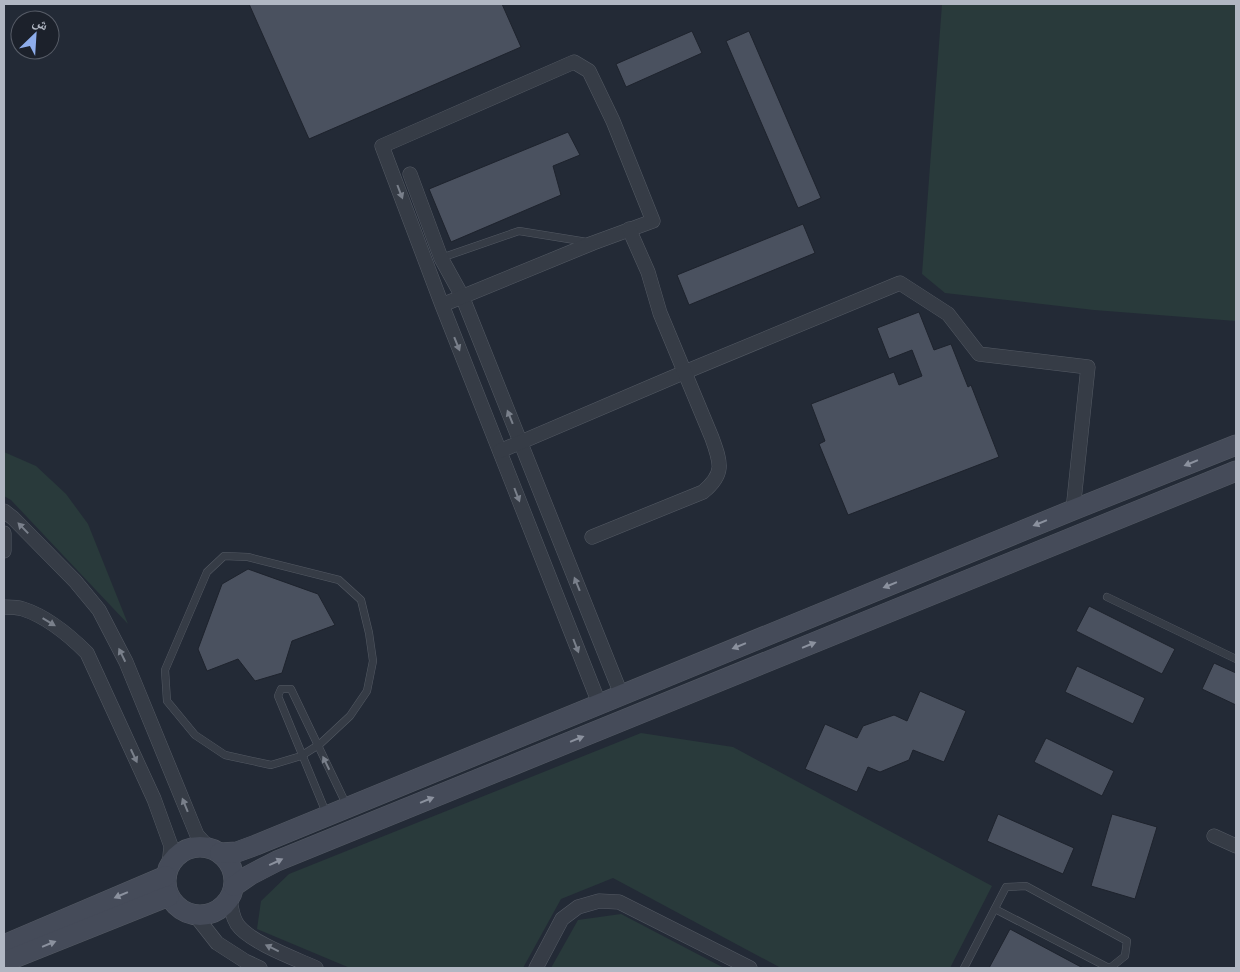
<svg xmlns="http://www.w3.org/2000/svg" width="1240" height="972" font-family="Roboto,'Noto Naskh Arabic',sans-serif">
<style>
.green{fill:#293a3b}
.building{fill:#4a515f;stroke:#1e232d}
.lines{fill:none;stroke-linecap:round;stroke-linejoin:round}
.lane-casing{stroke:#545a64;stroke-width:8}
.street-casing{stroke:#545a64;stroke-width:15}
.secondary-casing{stroke:#545a64;stroke-width:21}
.lane{stroke:#363c46;stroke-width:7}
.street{stroke:#363c46;stroke-width:14}
.secondary{stroke:#454b59;stroke-width:20}
.oneway{fill:#7a808b}
.oneway2{fill:#8b919e}
</style>
<rect width="100%" height="100%" fill="#232a36"/>
<g class="green">
<path d="M942 4H1236V321L1094 310 945 293 922 274Z"/>
<path d="M4 452 36 466 66 494 88 524 128 624 11 500 4 496Z"/>
<path d="M641 733 733 747 992 886 950 968H781L613 878 561 899 523 968H350L257 929 261 901 289 874Z"/>
<path d="M621 914 724 968H551L578 920Z"/>
</g>
<g class="building">
<path d="M249 4H502L521 47 309 139Z"/>
<path d="M692 31 702 53 626 87 616 64Z"/>
<path d="M749 31 821 198 798 208 726 41Z"/>
<path d="M568 132 580 155 553 166 561 195 451 242 429 189Z"/>
<path d="M803 224 815 253 689 305 677 275Z"/>
<path d="M919 312 934 350 951 344 968 387 971 385 999 457 848 515 819 444 825 441 811 404 894 372 899 385 922 376 912 350 889 359 877 328Z"/>
<path d="M248 569 318 594 335 625 292 641 282 673 255 681 238 659 207 671 198 649 222 584Z"/>
<path d="M1089 606 1175 649 1162 674 1076 631Z"/>
<path d="M1214 663 1236 673V705L1202 689Z"/>
<path d="M1077 666 1145 698 1133 724 1065 692Z"/>
<path d="M920 691 966 711 944 762 913 750 909 760 880 772 868 767 857 792 805 769 825 724 857 738 863 726 894 715 907 721Z"/>
<path d="M1046 738 1114 771 1102 796 1034 762Z"/>
<path d="M998 814 1074 848 1063 874 987 841Z"/>
<path d="M1112 814 1157 827 1135 899 1091 886Z"/>
<path d="M1010 929 1083 968H989Z"/>
</g>
<g class="lines">
<g class="lane-casing">
<g id="lane">
<path d="M441 258 519 231 587 242"/>
<path d="M224 556 248 557 339 580 361 600 369 633 373 661 367 691 350 716 320 744 301 756 271 765 225 755 195 735 167 701 165 670 207 572Z"/>
<path d="M1107 597 1236 659"/>
<path d="M327 815 278 696 281 689H291L347 806"/>
<path d="M995 909 1109 968"/>
<path d="M964 968 1006 887 1026 886 1127 941 1125 956 1110 968"/>
</g>
</g>
<g class="street-casing">
<g id="street">
<path d="M410 174 441 258 462 296 621 694"/>
<path d="M442 305 593 243 653 221 613 121 589 71 574 62 382 146 442 305 599 703"/>
<path d="M500 451 685 372 900 283 948 314 979 354 1088 367 1073 510"/>
<path d="M4 511 13 518 75 581 99 610 126 662 197 835 208 847"/>
<path d="M4 533V551"/>
<path d="M592 537 703 492C725 474 721 463 712 438L660 313 648 272 629 229"/>
<path d="M4 607C10 607 17 607 23 609 48 617 69 635 87 653L154 799 171 846 169 866"/>
<path d="M1214 836 1236 846"/>
<path d="M230 898C231 907 232 916 237 924 249 942 296 959 316 968"/>
<path d="M195 915 217 943 245 961 260 968"/>
<path d="M536 968 562 919 578 907 599 901 619 902 750 968"/>
</g>
</g>
<g class="secondary-casing">
<g id="secondary">
<circle cx="200" cy="881" r="34"/>
<path d="M220 853 237 852 256 845 1073 510 1236 445"/>
<path d="M234 886 250 875 277 861 1236 471"/>
<path d="M4 945 166 876"/>
<path d="M4 962 169 896"/>
</g>
</g>
<use href="#lane" class="lane"/>
<use href="#street" class="street"/>
<use href="#secondary" class="secondary"/>
</g>
<defs><path id="oneway-solid" d="M-6-.8H1V-3.2L6.5 0L1 3.2V.8H-6Z" transform="scale(1.25)"/></defs>
<g class="oneway">
<use href="#oneway-solid" transform="translate(400 192) rotate(69)"/>
<use href="#oneway-solid" transform="translate(457 344) rotate(68)"/>
<use href="#oneway-solid" transform="translate(510 417) rotate(-112)"/>
<use href="#oneway-solid" transform="translate(517 495) rotate(69)"/>
<use href="#oneway-solid" transform="translate(23 528) rotate(-134)"/>
<use href="#oneway-solid" transform="translate(577 584) rotate(-112)"/>
<use href="#oneway-solid" transform="translate(49 622) rotate(31)"/>
<use href="#oneway-solid" transform="translate(576 646) rotate(69)"/>
<use href="#oneway-solid" transform="translate(122 655) rotate(-116)"/>
<use href="#oneway-solid" transform="translate(134 756) rotate(65)"/>
<use href="#oneway-solid" transform="translate(326 763) rotate(-116)"/>
<use href="#oneway-solid" transform="translate(185 805) rotate(-112)"/>
<use href="#oneway-solid" transform="translate(272 948) rotate(-154)"/>
</g>
<g class="oneway2">
<use href="#oneway-solid" transform="translate(1191 463) rotate(158)"/>
<use href="#oneway-solid" transform="translate(1040 523) rotate(158)"/>
<use href="#oneway-solid" transform="translate(890 585) rotate(158)"/>
<use href="#oneway-solid" transform="translate(809 645) rotate(-22)"/>
<use href="#oneway-solid" transform="translate(739 646) rotate(158)"/>
<use href="#oneway-solid" transform="translate(577 739) rotate(-22)"/>
<use href="#oneway-solid" transform="translate(427 800) rotate(-22)"/>
<use href="#oneway-solid" transform="translate(276 862) rotate(-25)"/>
<use href="#oneway-solid" transform="translate(121 895) rotate(157)"/>
<use href="#oneway-solid" transform="translate(49 944) rotate(-22)"/>
</g>
<rect width="1240" height="972" fill="none" stroke="#b1b7c3" stroke-width="10"/>
<g transform="translate(35 35) rotate(25)"><circle r="24" fill="#1c212b" stroke="#585d68"/>
<path d="M0-4L9 19L0 12L-9 19Z" fill="#8eadeb"/>
<text y="-8" font-size="14" font-weight="bold" text-anchor="middle" fill="#b1b7c3">ش</text>
</g>
</svg>
